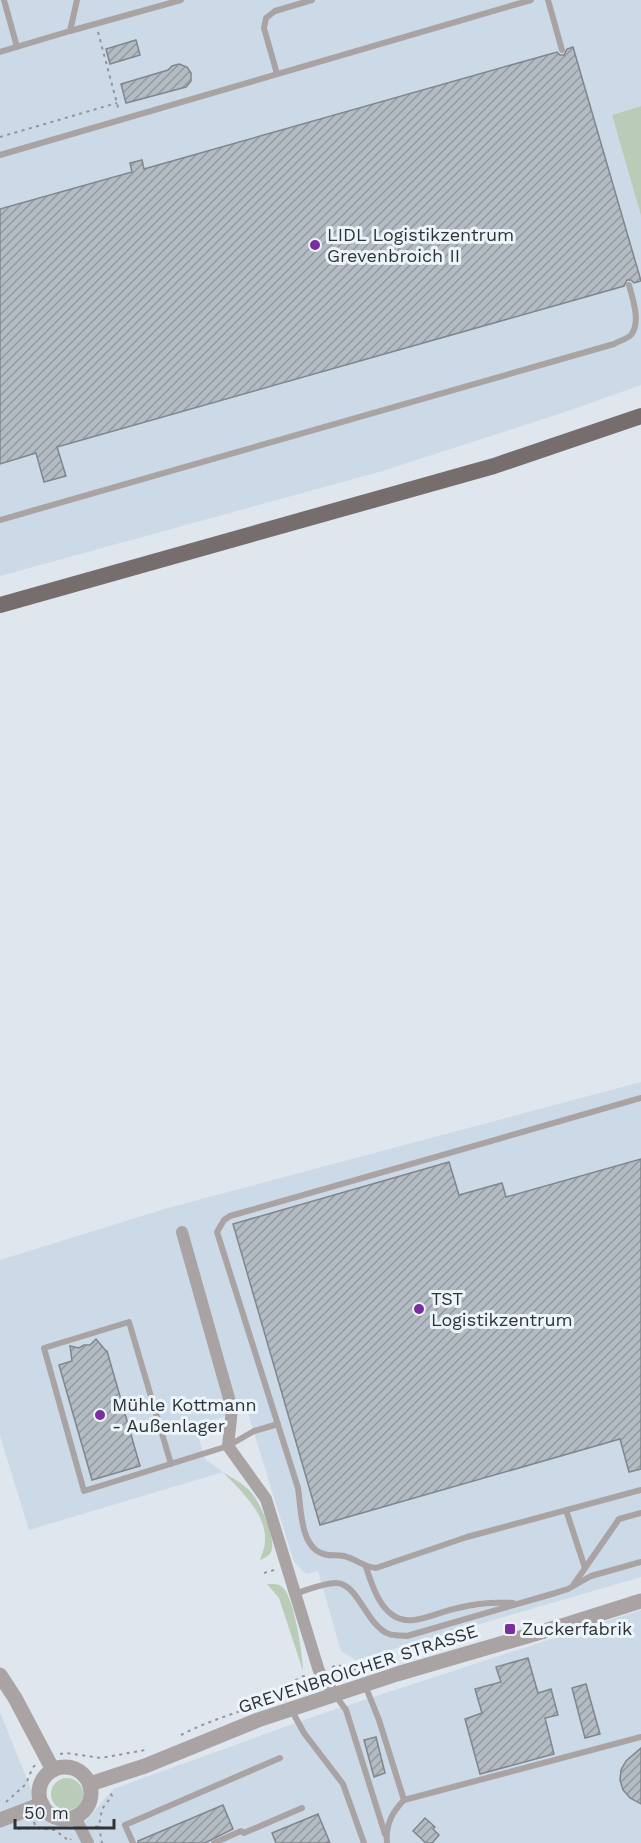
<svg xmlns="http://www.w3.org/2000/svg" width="641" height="1843" font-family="'Work Sans',sans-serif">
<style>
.built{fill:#ccd9e7}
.green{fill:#b8ccb8}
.building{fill:url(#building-hatch);stroke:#80868d;stroke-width:1.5}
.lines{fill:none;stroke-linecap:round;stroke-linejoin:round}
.path{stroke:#8f959a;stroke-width:2;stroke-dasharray:3 4.5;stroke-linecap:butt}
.service{stroke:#a9a3a4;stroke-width:6}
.minor{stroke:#a9a3a4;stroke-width:12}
.tertiary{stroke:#a9a3a4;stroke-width:15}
.primary{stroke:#766d6d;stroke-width:16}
.poi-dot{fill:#7a2ea0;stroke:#ecf4fc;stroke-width:2}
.labels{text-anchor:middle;stroke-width:6;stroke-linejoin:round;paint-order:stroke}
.poi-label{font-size:18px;fill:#303336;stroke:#ecf4fc;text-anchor:start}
.street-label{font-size:18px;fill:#303336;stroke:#ecf4fc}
</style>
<defs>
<pattern id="building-hatch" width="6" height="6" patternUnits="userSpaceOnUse" patternTransform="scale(1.5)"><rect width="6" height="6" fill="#b4bcc3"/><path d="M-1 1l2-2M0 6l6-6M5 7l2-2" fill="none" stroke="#93999f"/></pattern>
</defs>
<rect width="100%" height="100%" fill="#dfe6ee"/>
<g class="built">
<path d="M0 0H641V106L612 115 641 216V385L562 413 379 472 0 576Z"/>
<path d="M641 1082V1577L356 1660 341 1651 318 1571 306 1574 294 1562 247 1410 195 1425 205 1459 223 1472 29 1530 0 1436V1260L168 1208Z"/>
<path d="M641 1610V1843H0V1712L40 1812 52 1825 72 1828 87 1820 113 1789 318 1715Z"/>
</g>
<g class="green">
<path d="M641 106V216L612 115Z"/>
<path d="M223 1472C232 1478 242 1483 250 1491 259 1500 277 1539 271 1552 269 1556 265 1558 260 1560 262 1554 265 1547 265 1541 267 1514 240 1490 223 1472Z"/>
<path d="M267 1584C273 1584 280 1583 284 1589 294 1600 303 1655 303 1671L279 1598Z"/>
<circle cx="67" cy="1794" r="16"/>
</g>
<g class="building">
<path d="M136 40 140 55 110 64 106 49Z"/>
<path d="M573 47 641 281 634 283 631 280H627L624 286 57 447 66 476 44 482 36 453 0 464V209L132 172 130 163 142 160 144 169 557 52 560 55H564L567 49Z"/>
<path d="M179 64 187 67 191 73V81L186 87 126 103 121 84 168 70 172 66Z"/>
<path d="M641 1159V1469L629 1472 620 1439 320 1525 233 1224 449 1162 459 1195 502 1183 506 1197Z"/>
<path d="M96 1339 106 1351H107L140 1466 92 1480 59 1365 72 1361 70 1346 79 1348 84 1345H90Z"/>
<path d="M528 1658 538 1693 551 1689 558 1715 545 1718 554 1754 480 1774 465 1719 482 1713 475 1689 501 1682 496 1667Z"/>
<path d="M586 1684 600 1734 585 1738 572 1688Z"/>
<path d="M376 1737 385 1773 374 1777 364 1740Z"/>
<path d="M641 1748V1804L630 1798 623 1790 620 1780 621 1770 626 1761Z"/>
<path d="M223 1805 233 1829 209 1841 204 1843H138V1841Z"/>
<path d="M318 1814 330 1843H276L272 1833Z"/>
<path d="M425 1818 435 1827 433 1829 439 1835 432 1843H426L413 1831Z"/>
</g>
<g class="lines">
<g class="path">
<path d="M98 32 119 111"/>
<path d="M0 137 117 103"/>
<path d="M264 1573 274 1570"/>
<path d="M332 1667 339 1665C351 1671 358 1670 370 1667"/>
<path d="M181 1735C209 1720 239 1713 268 1700 283 1693 292 1679 307 1675"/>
<path d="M60 1754 66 1753 101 1758 145 1750"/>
<path d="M6 1802 26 1784 32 1769 35 1765"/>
<path d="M34 1822 36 1828 55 1830 69 1841 71 1839"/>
<path d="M99 1826 102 1843"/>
<path d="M95 1827 99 1826 102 1809 112 1796 110 1792"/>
<path d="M18 1829 36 1828"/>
</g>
<g class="service">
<path d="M4 0 17 47"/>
<path d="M548 0 562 50"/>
<path d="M70 31 181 0"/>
<path d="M0 52 70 31 77 0"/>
<path d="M277 74 264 28 266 18 275 11 312 0"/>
<path d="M0 155 531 0"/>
<path d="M0 520 614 344C619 341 627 339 631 335 641 322 633 300 629 285"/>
<path d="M641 1098 230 1216 224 1220 217 1232 298 1488C301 1506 300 1545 321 1553 329 1557 336 1554 344 1556 356 1559 364 1567 376 1568L467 1537 641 1490"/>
<path d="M171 1464 129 1322 44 1348 84 1491 228 1446 254 1431 278 1424"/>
<path d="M566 1510 585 1568"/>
<path d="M366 1567C373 1589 384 1624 414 1620 429 1618 443 1611 458 1608 477 1603 494 1602 513 1603"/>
<path d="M574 1584 619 1519 641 1513"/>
<path d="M297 1593C307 1590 327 1582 337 1583 358 1584 367 1626 389 1634 394 1636 401 1635 407 1636L552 1594 568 1589 591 1576 641 1562"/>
<path d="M365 1685 379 1720 404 1800"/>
<path d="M335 1695 346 1710 385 1834"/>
<path d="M292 1711 304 1733 343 1784 364 1843"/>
<path d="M133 1843 125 1825 280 1758"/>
<path d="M214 1843 241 1831 244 1833 302 1808"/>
<path d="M387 1843C385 1825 392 1812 404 1800L641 1737"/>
</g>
<g class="minor">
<path d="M182 1232 232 1409 228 1446 266 1499 319 1671 335 1695"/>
<path d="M75 1817 88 1843"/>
</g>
<g class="tertiary">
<path d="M0 1675 15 1698 53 1770"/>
<circle cx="65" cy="1793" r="26"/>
<path d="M90 1784 145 1766 258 1720 397 1674 565 1625 641 1601"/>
<path d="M0 1820 42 1804"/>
</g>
<path class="primary" d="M0 605 494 466 641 416"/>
</g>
<g class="poi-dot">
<circle cx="315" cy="245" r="6"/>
<circle cx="419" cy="1309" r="6"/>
<circle cx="100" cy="1415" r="6"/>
<rect x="504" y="1623" width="12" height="12" rx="3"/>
</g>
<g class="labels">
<g class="poi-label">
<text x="327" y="241">LIDL Logistikzentrum<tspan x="327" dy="21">Grevenbroich II</tspan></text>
<text x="431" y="1305">TST<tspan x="431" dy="21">Logistikzentrum</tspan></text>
<text x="112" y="1411">Mühle Kottmann<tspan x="112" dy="21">- Außenlager</tspan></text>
<text x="522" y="1635">Zuckerfabrik</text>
</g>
<g class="street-label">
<text transform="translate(358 1669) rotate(-18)" y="6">GREVENBROICHER STRASSE</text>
</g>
</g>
<path d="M15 1819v9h99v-9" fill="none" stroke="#303336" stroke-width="3"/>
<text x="24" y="1819" font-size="18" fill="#303336" stroke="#ecf4fc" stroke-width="4.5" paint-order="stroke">50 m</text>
</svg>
